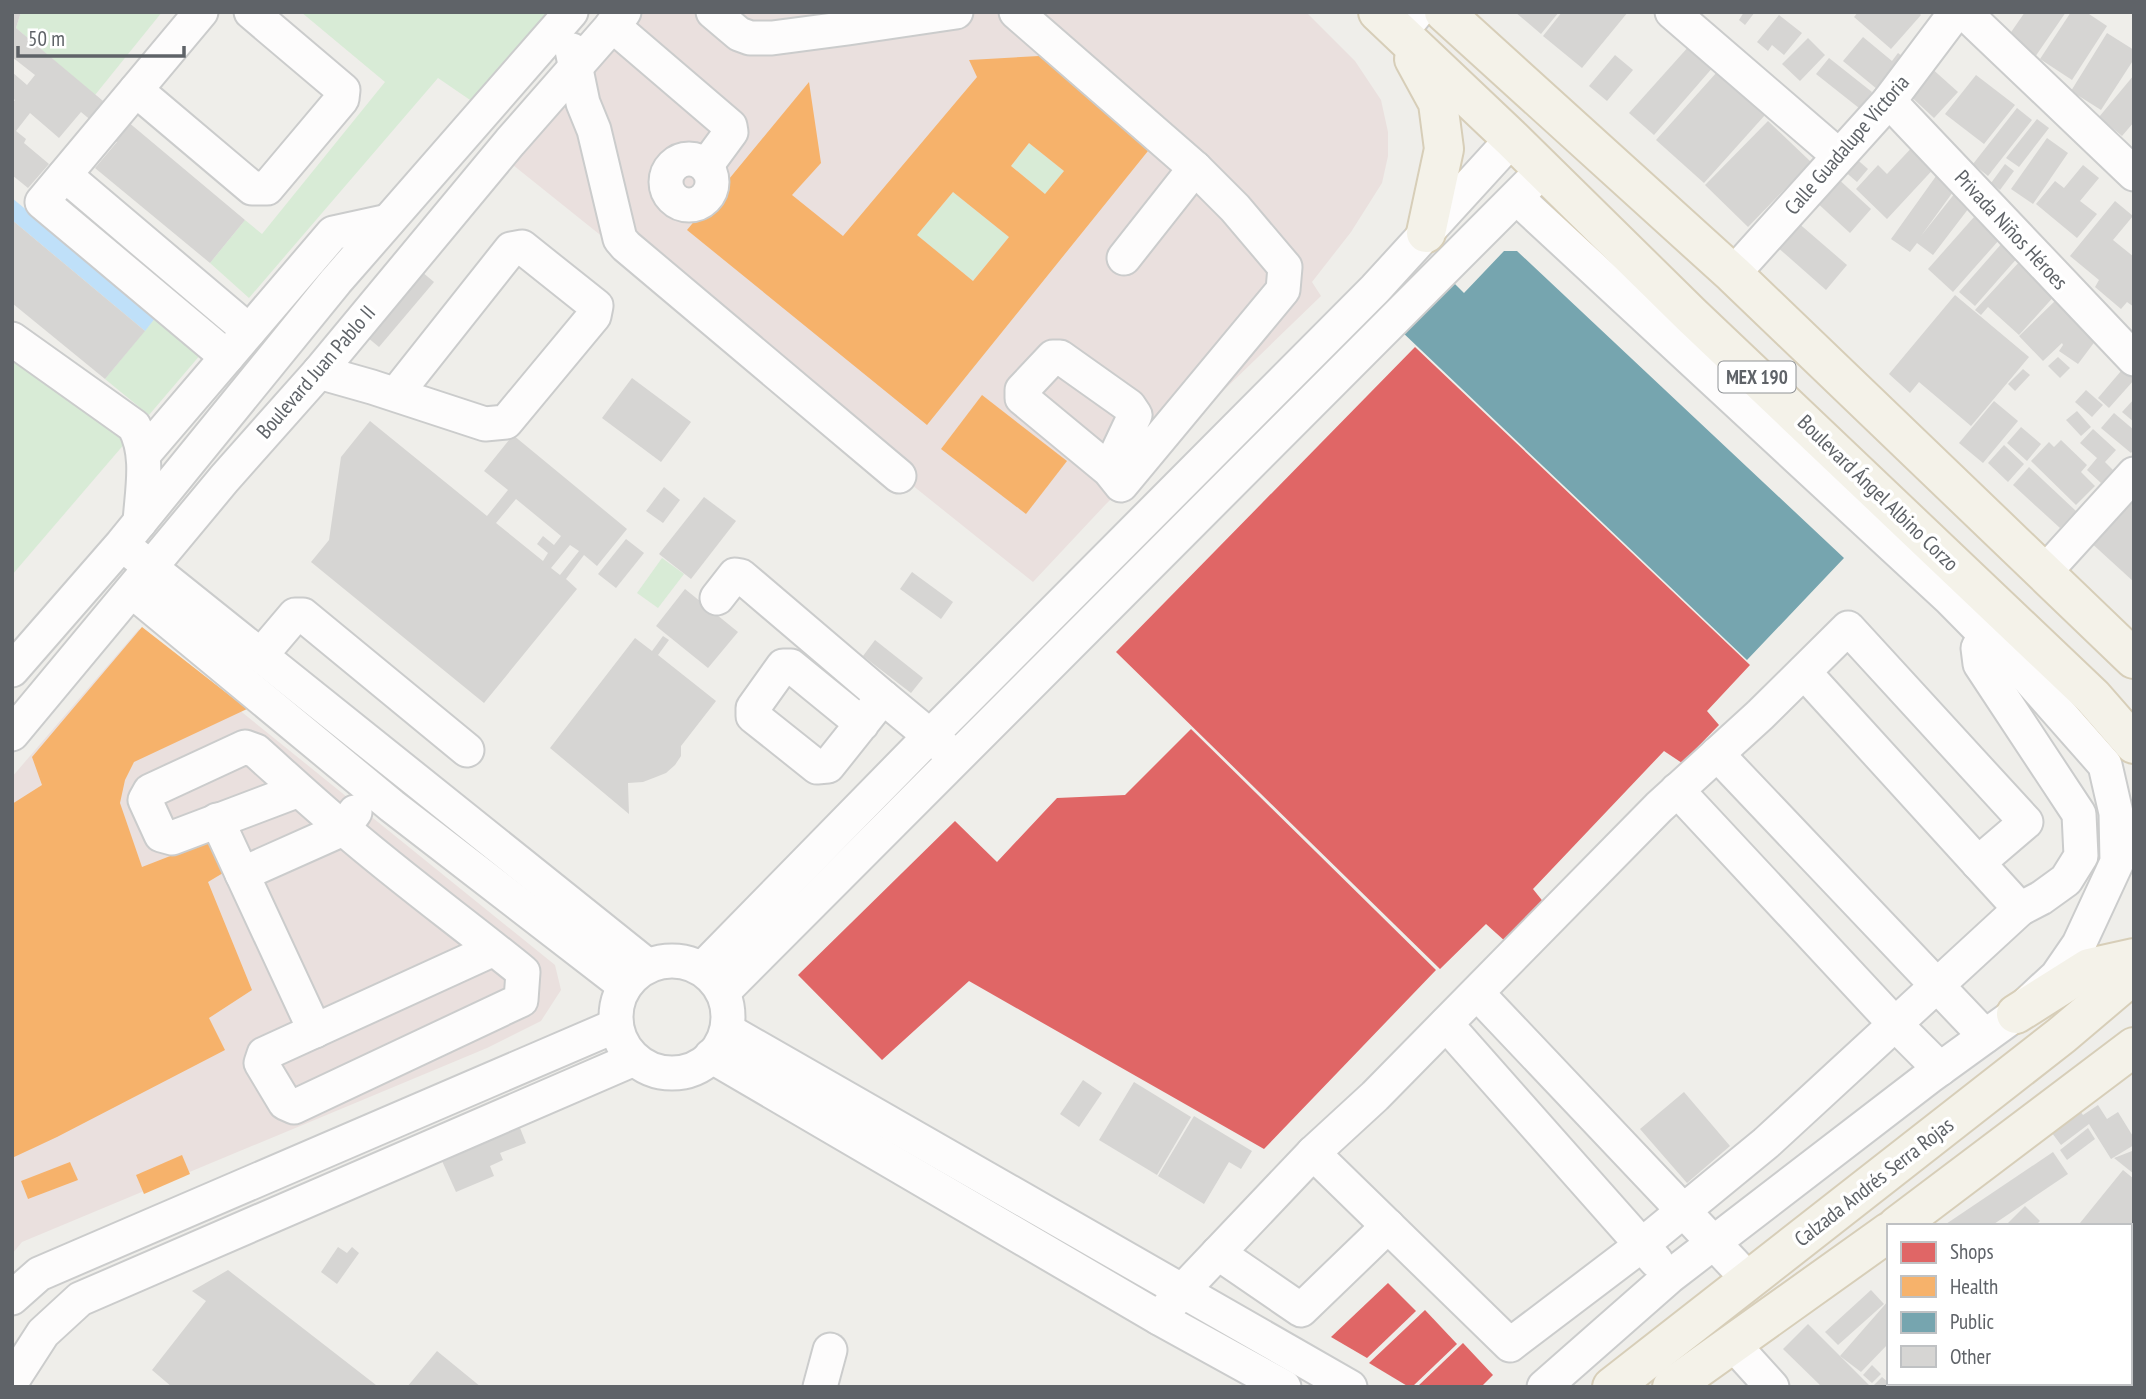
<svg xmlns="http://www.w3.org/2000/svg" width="2146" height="1399" font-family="'PT Sans Narrow',sans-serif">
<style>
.medical{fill:#eae0de}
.green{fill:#d8ebd6}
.water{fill:#bfe0f9}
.shops{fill:#e06666}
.health{fill:#f6b26b;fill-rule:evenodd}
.public{fill:#76a5af}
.building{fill:#d6d5d3;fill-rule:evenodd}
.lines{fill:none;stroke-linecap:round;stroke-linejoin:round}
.minor-casing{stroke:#cbcccc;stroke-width:37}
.major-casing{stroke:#d7ceb8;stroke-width:42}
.minor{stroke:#fdfcfc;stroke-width:33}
.major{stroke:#f4f2e9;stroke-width:38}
.labels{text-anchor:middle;stroke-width:7;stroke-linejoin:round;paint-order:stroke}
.shield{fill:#fff;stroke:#8f9295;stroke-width:2}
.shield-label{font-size:19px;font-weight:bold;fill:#5f6368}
.street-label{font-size:21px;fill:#5f6368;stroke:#fff}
</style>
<rect width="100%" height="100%" fill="#efeeea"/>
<g class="medical">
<path d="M633 12H1306L1355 61 1381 100 1388 132V156L1382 183 1351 232 1312 282 1321 296 1106 504 1033 582 508 161Z"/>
<path d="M139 629 555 965 561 990 541 1021 487 1048 22 1242 12 1254V777Z"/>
</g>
<g class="green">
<path d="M21 12H162L95 95 16 28Z"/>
<path d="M301 12H548L473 102 438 78 249 298 210 263 245 220 262 234 385 82Z"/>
<path d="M1029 143 1064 171 1045 194 1011 166Z"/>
<path d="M953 192 1009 237 973 281 917 235Z"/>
<path d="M156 317 201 354 149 415 105 379Z"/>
<path d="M12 351 126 442 12 575Z"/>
<path d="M662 558 684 574 658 608 637 593Z"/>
</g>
<path class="water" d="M12 198 156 317 145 331 12 220Z"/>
<g class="shops">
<path d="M1415 347 1750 665 1707 711 1719 725 1682 763 1664 751 1533 889 1545 904 1506 942 1486 924 1440 969 1116 652Z"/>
<path d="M1191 729 1436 970 1264 1149 969 981 882 1060 798 975 955 821 997 862 1057 798 1125 795Z"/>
<path d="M1388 1283 1416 1311 1367 1358 1331 1337Z"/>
<path d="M1425 1310 1457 1344 1412 1387H1409L1369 1363Z"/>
<path d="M1463 1343 1493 1375 1481 1387H1417Z"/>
</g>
<g class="health">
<path d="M1039 56 1152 146 927 425 687 230 809 82 821 163 792 195 843 236 977 77 969 60ZM1029 143 1064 171 1045 194 1011 166ZM953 192 1009 237 973 281 917 235Z"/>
<path d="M982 395 1067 461 1026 514 941 449Z"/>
<path d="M142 627 247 709 134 762 125 780 120 803 142 867 214 839 228 870 208 882 252 990 209 1018 225 1050 57 1137 12 1158V804L42 785 32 757Z"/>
<path d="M182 1155 190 1174 144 1194 136 1175Z"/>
<path d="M70 1162 78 1180 28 1199 21 1181Z"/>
</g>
<path class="public" d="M1504 251H1517L1844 558 1747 660 1400 330 1453 282 1464 293Z"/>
<g class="building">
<path d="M12 12H21L16 28 245 220 210 263 95 168 117 142 81 112 59 138 30 113 16 131 26 139 24 143 49 164 28 188 12 175V104L15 100 12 98V72L27 85 35 75 12 57Z"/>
<path d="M1515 12H1559L1541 34Z"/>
<path d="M1562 12H1628L1582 68 1543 36Z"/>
<path d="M1744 12H1755L1745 25 1739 20Z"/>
<path d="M1858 12H1918L1921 15 1891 49 1854 17Z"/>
<path d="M2025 12H2066L2035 57 2007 38Z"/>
<path d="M2071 12H2086L2107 26 2072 80 2040 59Z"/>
<path d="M1779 15 1802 33 1784 55 1772 45 1768 51 1757 42Z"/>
<path d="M2107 33 2134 50V59L2101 110 2071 91Z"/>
<path d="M1863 37 1892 61 1898 53 1906 59 1883 94 1843 61Z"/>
<path d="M1808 38 1825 55 1800 81 1782 64Z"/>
<path d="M1690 45 1714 66 1654 135 1629 113Z"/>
<path d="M1615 55 1633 70 1607 101 1589 86Z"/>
<path d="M1829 58 1872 92 1859 108 1816 74Z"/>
<path d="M1929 66 1958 92 1934 118 1906 92Z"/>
<path d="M1717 72 1765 115 1704 183 1656 140Z"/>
<path d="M1976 75 2015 105 1984 144 1945 114Z"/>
<path d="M2134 75V122L2122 136 2099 117Z"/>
<path d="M2017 108 2032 120 1988 176 1973 164Z"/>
<path d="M2037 119 2049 128 2019 167 2006 158Z"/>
<path d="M1768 121 1811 162 1748 227 1705 185Z"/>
<path d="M2047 138 2068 153 2033 204 2011 189Z"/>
<path d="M1917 142 1939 163 1887 219 1856 189 1878 165 1887 174Z"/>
<path d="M1853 156 1868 169 1857 182 1842 169Z"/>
<path d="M2005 164 2014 171 2000 190 1991 183Z"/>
<path d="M2083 165 2099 178 2080 201 2097 214 2077 238 2036 204 2055 181 2064 188Z"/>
<path d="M1939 172 1958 185 1921 236 1959 188 1975 200 1933 255 1917 243 1910 252 1891 239Z"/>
<path d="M1835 176 1871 209 1850 233 1814 200Z"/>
<path d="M2115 201 2133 216 2113 240 2134 257V307L2127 302 2121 309 2095 287 2099 280 2070 256Z"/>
<path d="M1974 217 1999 240 1953 292 1928 269Z"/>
<path d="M12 220 145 331 105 379 12 303Z"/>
<path d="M1796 221 1847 265 1826 290 1775 245Z"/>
<path d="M2003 242 2019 256 1975 306 1959 292Z"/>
<path d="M2021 260 2057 293 2019 335 1988 307 1981 315 1975 310Z"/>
<path d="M422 272 434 282 379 347 367 337Z"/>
<path d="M1955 295 2029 357 1971 426 1919 382 1910 393 1889 374Z"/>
<path d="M2056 300 2087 331 2086 333 2096 340 2078 364 2059 351 2063 345 2062 343 2043 361 2019 336Z"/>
<path d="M2058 357 2070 368 2060 378 2048 366Z"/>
<path d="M2127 364 2134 370V380L2109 408 2098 398Z"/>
<path d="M2023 369 2030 375 2015 391 2008 384Z"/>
<path d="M632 378 691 422 661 462 602 418Z"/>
<path d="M2086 390 2103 405 2092 417 2075 402Z"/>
<path d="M2134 399V422L2122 412Z"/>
<path d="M1994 401 2018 421 1983 463 1959 443Z"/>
<path d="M2077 411 2091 427 2081 436 2066 420Z"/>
<path d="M2114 413 2134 430V449L2131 453 2101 428Z"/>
<path d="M370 421 487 516 508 490 484 471 513 435 627 529 597 566 584 555 566 579 577 589 484 703 311 562 329 540 341 457ZM516 499 561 536 554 545 543 536 537 544 548 553 543 561 496 523ZM570 545 579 551 560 575 551 568Z"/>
<path d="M2021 427 2041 444 2027 461 2007 443Z"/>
<path d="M2093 429 2116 450 2105 462 2113 470 2101 483 2087 470 2097 458 2080 443Z"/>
<path d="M2061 440 2087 465 2081 472 2095 486 2076 505 2031 461 2049 442 2054 447Z"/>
<path d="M2004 445 2024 464 2008 482 1988 463Z"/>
<path d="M2029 467 2076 511 2060 528 2013 485Z"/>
<path d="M664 487 680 500 663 523 646 511Z"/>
<path d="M2134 491V582L2088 540Z"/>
<path d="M704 497 736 521 691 579 659 554Z"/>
<path d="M626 539 644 553 616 588 598 574Z"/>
<path d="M912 572 953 602 941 619 900 589Z"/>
<path d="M685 589 738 632 708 668 656 626Z"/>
<path d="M663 636 669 640 658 655 716 701 681 746V756L675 765 666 773 656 777 643 782 628 783 629 814 550 748 635 638 652 651Z"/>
<path d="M875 640 923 678 911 693 863 656Z"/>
<path d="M1083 1080 1102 1093 1079 1127 1060 1114Z"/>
<path d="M1134 1082 1191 1117 1157 1175 1099 1140Z"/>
<path d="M1684 1092 1730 1146 1687 1183 1640 1129Z"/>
<path d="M2098 1105 2107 1119 2118 1112 2134 1138V1145L2111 1159 2089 1124 2061 1145 2052 1133 2080 1111 2083 1115Z"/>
<path d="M1194 1116 1252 1151 1241 1169 1229 1162 1204 1204 1158 1176Z"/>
<path d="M520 1128 526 1143 500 1153 503 1160 490 1166 494 1176 456 1192 442 1161Z"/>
<path d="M2088 1128 2095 1139 2067 1160 2060 1150Z"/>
<path d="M2132 1151 2134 1153V1174L2114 1158Z"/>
<path d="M2053 1152 2068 1174 1991 1226H1943Z"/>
<path d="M2123 1170 2134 1179V1267L2130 1264V1226H2083L2080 1223Z"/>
<path d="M2025 1206 2040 1221 2035 1226H2005Z"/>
<path d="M338 1247 347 1253 352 1247 359 1253 337 1284 321 1272Z"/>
<path d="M228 1270 376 1385 374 1387H172L152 1370 206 1301 192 1291Z"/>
<path d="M1871 1290 1884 1304 1838 1345 1825 1332Z"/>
<path d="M1889 1300V1343L1861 1372 1840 1356Z"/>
<path d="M1808 1324 1871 1387H1822L1783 1349Z"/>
<path d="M437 1351 481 1387H407Z"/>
<path d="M2134 1353V1387H2132L2128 1383H2130V1357Z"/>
<path d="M1872 1365 1881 1374 1872 1383 1863 1375Z"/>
<path d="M1882 1377 1889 1383 1894 1387 1874 1385Z"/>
<path d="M1912 1383H2008L2012 1387H1983L1980 1384 1978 1387H1917L1915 1385 1909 1387Z"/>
</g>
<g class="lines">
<g class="minor-casing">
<g id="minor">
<path d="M201 12 42 202 227 357"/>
<path d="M713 12 739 34 750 38H772L848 28 956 12"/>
<path d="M1016 12 1195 168 1235 208 1285 267 1283 290 1121 485 1109 470 1022 398V390L1053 357H1060L1129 406 1135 415 1109 470"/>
<path d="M1672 12 1839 156"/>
<path d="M1964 12 2134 174"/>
<path d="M612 25 730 126 731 132 706 166"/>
<path d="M1400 33 1417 12"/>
<path d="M572 50 583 103 594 130 620 239 626 246 899 476"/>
<path d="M136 90 252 188H267L342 99 343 90 251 12"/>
<path d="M1889 101 2134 359"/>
<circle cx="689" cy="182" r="23"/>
<path d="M65 175 249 331"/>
<path d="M1517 198 1950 599 2030 680 2105 765 2116 813 2117 862 2079 944 2057 976 2016 1014 1929 1077 1669 1277 1544 1387"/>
<path d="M1124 258 1195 168"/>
<path d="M1733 274 1889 101 1956 12"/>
<path d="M12 339 134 426C150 454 142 491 140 522"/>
<path d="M319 372 372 387 485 424 506 422 594 316 596 306 522 247 511 249 396 394"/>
<path d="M144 454 333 233 388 221"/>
<path d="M134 554 648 966"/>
<path d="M2044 573 2134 474"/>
<path d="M132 591 392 806 625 986"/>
<path d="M717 598 735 575 741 576 883 697"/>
<path d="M261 655 295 615H303L467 750"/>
<path d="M12 670 122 544 336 281 571 12"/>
<path d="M1804 672 2020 909"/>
<path d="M862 724 791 666H783L753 708V716L817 767 828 766 883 697 947 750"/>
<path d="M12 734 224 479 319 372 510 142 624 12"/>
<path d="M1717 754 1985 1036"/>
<path d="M299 790 172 838 161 835 145 800 150 791 245 747 256 751C285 777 314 804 344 829 402 879 464 924 523 972L521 1000 294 1107 285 1103 261 1063 264 1054 494 949"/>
<path d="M1677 790 1895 1024 1940 1069"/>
<path d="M217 820 315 1031"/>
<path d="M242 874 343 829 355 812"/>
<circle cx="672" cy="1017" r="56"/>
<path d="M702 969 930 736 1375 289 1512 139"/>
<path d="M723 992 1532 181"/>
<path d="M1477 993 1749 1280"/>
<path d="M1446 1024 1656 1261"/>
<path d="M727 1030 1350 1387"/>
<path d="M711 1056 1159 1318 1284 1387"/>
<path d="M1313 1153 1375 1096 1659 807 1760 715 1848 628 2026 822 1978 863"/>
<path d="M1218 1253 1301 1310 1388 1226"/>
<path d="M12 1298 39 1274 615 1026"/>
<path d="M1159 1318 1182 1291 1313 1153 1510 1345 1643 1244 1766 1143 2020 909 2041 898 2066 880 2081 856 2079 814 1980 664 1978 648 1985 635"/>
<path d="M2130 1329 2134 1325"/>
<path d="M1733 1344 1772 1387"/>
<path d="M12 1381 43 1333 80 1299 634 1059"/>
<path d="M2034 1383 2038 1387"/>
<path d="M820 1387 830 1350"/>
<path d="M2079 1387 2082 1383"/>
</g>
</g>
<g class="major-casing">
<g id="major">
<path d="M1378 12 1512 139 1691 315 2093 697 2134 744"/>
<path d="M1444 12 1733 274 2134 659"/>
<path d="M1414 59 1438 103 1444 149 1426 233"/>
<path d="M2016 1014 2089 968 2134 958"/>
<path d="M1897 1226 2134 1047"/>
<path d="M1612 1387 2062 1035 2134 974"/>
<path d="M1672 1387 1889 1232"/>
</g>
</g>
<use href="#minor" class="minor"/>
<use href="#major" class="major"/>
</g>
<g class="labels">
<rect class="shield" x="1718.5" y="361.5" width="77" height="31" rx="5"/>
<g class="shield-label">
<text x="1757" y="384">MEX 190</text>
</g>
<g class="street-label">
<text transform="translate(1847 145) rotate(-49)" y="7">Calle Guadalupe Victoria</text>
<text transform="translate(2011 230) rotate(47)" y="7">Privada Niños Héroes</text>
<text transform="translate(316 372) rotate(-49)" y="7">Boulevard Juan Pablo II</text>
<text transform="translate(1878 493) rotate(44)" y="7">Boulevard Ángel Albino Corzo</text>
<text transform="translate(1874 1182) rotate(-38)" y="7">Calzada Andrés Serra Rojas</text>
</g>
</g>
<rect width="2146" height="1399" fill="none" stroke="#5f6368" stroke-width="28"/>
<rect x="1887" y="1224" width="245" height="161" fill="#ffffff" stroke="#bfc1c3" stroke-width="2"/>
<rect x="1901" y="1242" width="35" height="21" fill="#e06666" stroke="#bfc1c3" stroke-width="2"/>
<text x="1950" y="1259" font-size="21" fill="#5f6368">Shops</text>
<rect x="1901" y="1276" width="35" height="21" fill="#f6b26b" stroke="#bfc1c3" stroke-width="2"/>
<text x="1950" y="1294" font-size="21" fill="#5f6368">Health</text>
<rect x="1901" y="1312" width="35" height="21" fill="#76a5af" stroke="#bfc1c3" stroke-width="2"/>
<text x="1950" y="1329" font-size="21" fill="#5f6368">Public</text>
<rect x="1901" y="1346" width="35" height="21" fill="#d6d5d3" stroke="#bfc1c3" stroke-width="2"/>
<text x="1950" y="1364" font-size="21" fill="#5f6368">Other</text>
<path d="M18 46v10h166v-10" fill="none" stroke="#5f6368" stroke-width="3.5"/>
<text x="28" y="46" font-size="21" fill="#5f6368" stroke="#ffffff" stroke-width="5" paint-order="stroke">50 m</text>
</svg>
